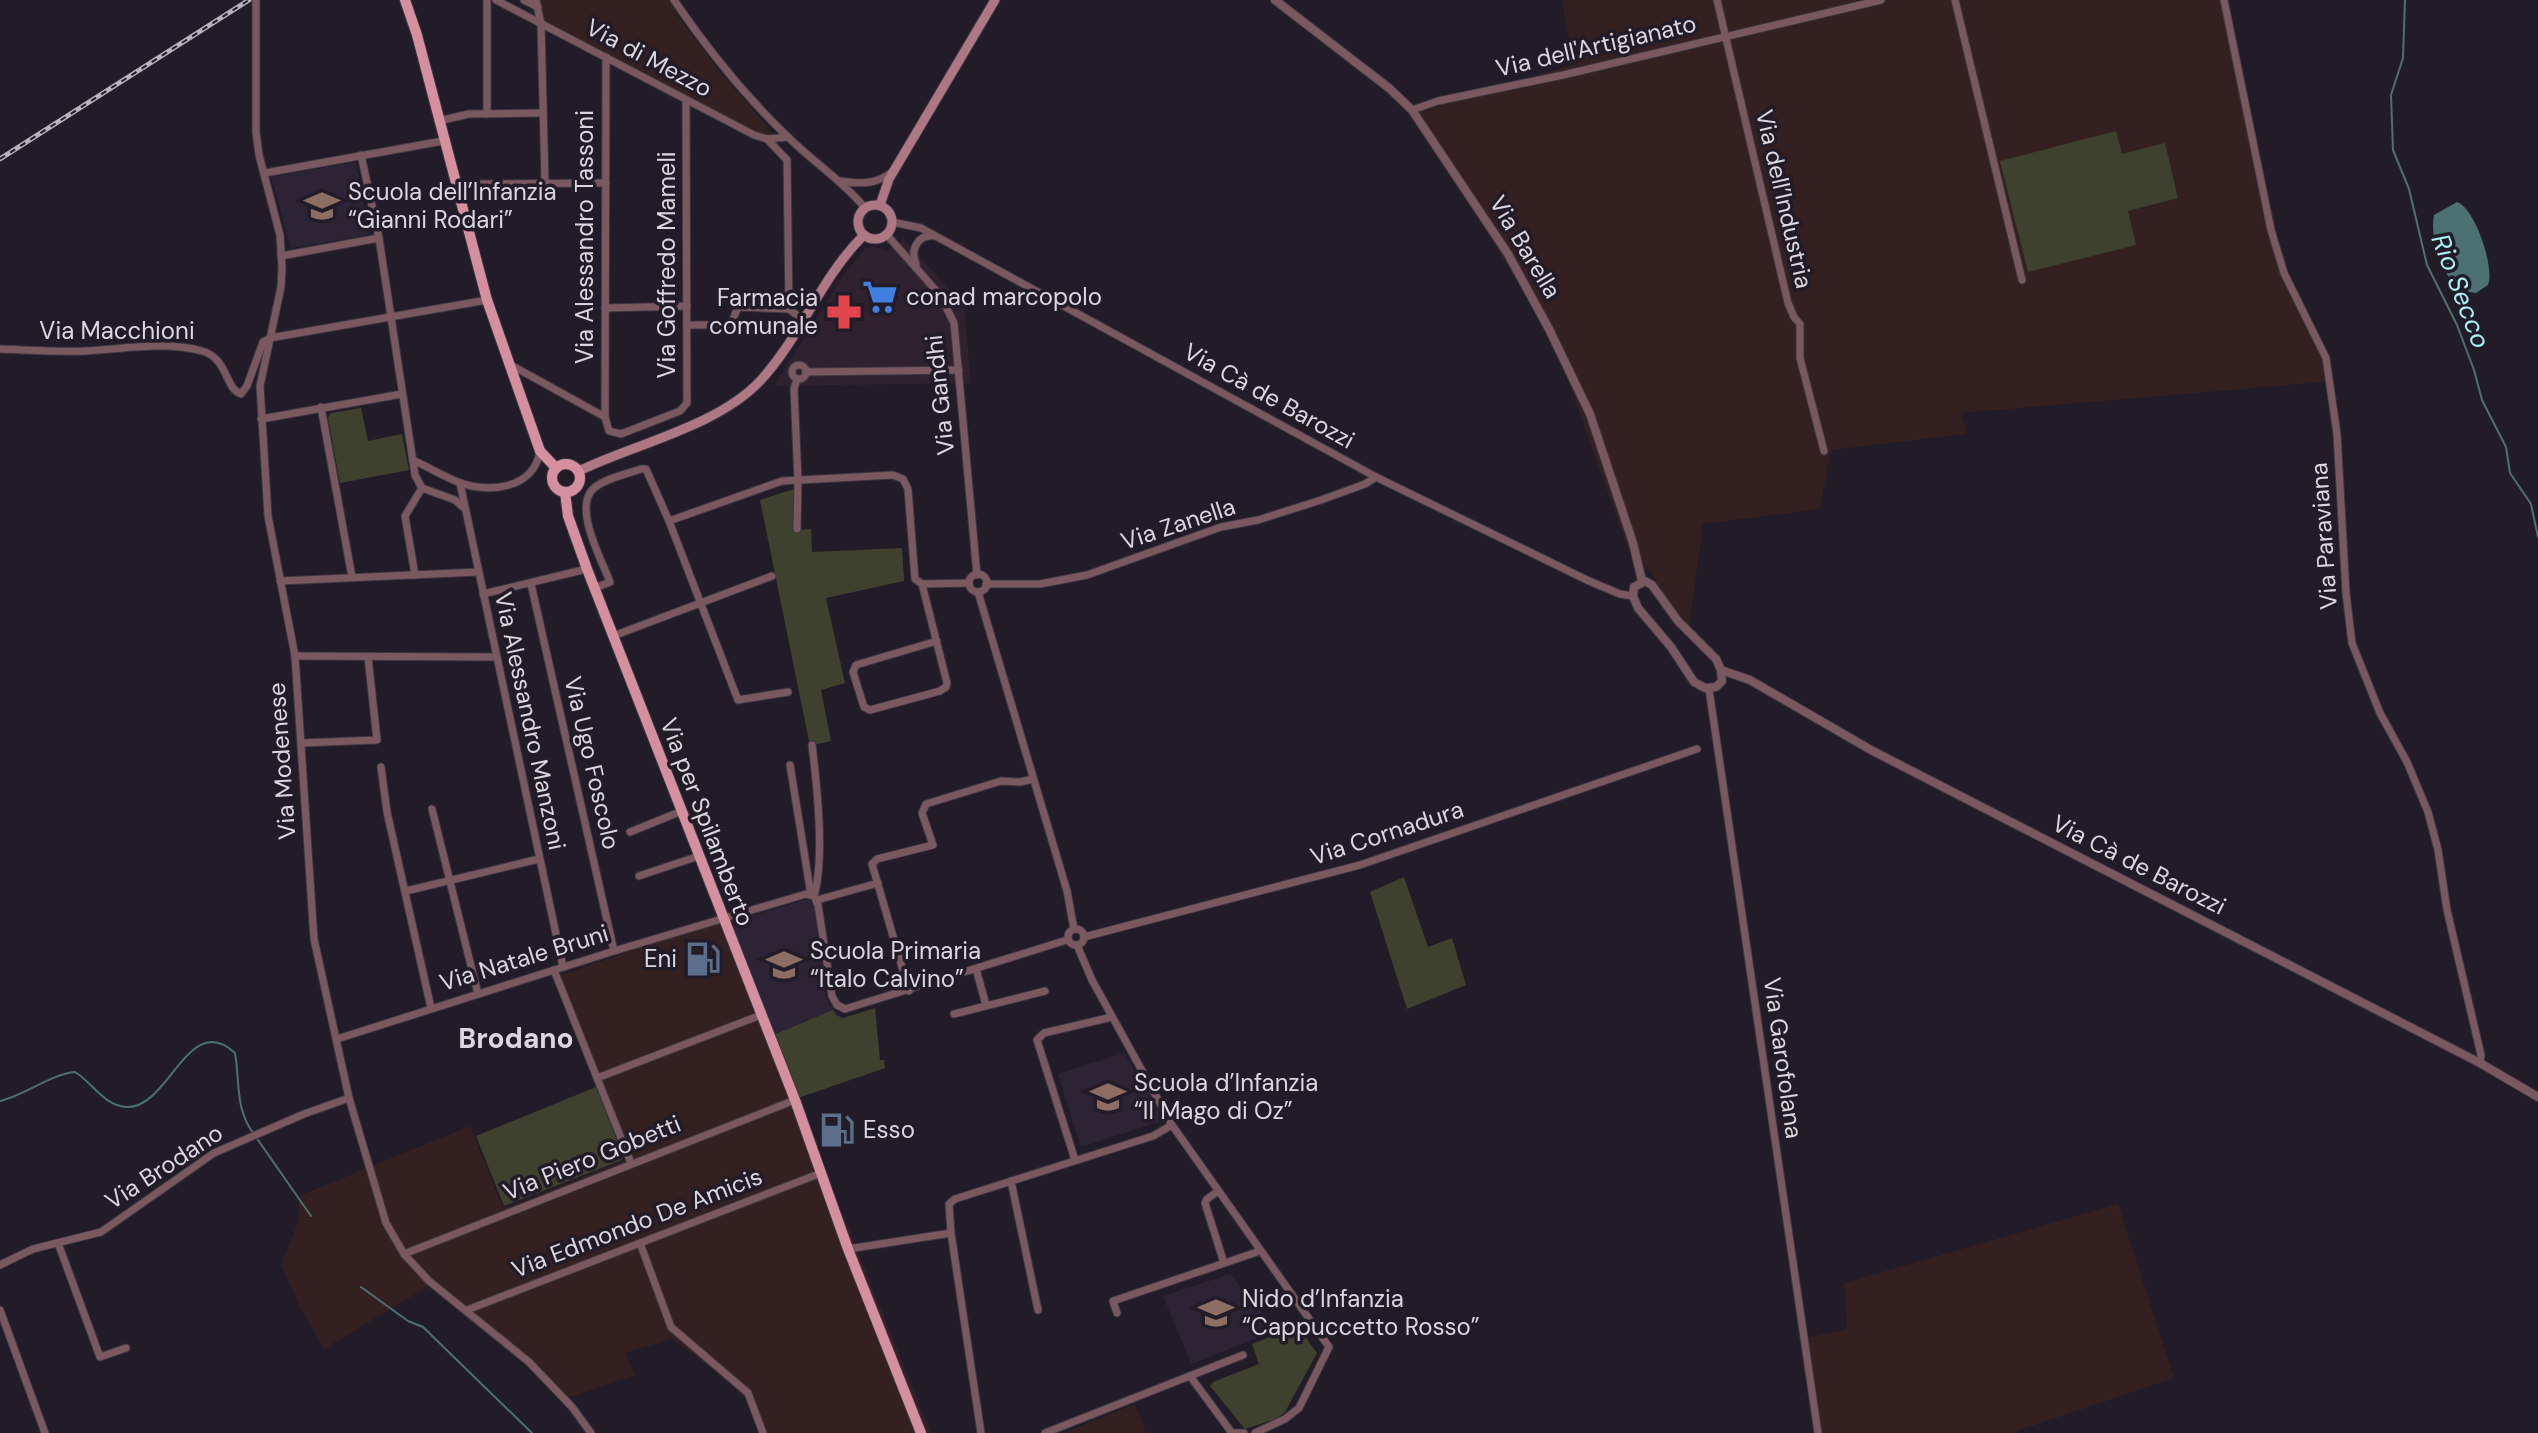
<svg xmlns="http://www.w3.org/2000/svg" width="2538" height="1433" font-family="'DM Sans',sans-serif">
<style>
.commercial{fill:#2f212d}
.industrial{fill:#342020}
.built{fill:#2c2434}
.green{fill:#3d412e}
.water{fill:#4d7073}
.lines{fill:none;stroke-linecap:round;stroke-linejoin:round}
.stream{stroke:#4d7073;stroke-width:2}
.minor-casing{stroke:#3c3641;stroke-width:9}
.tertiary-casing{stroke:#3c3641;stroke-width:10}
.secondary-casing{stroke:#3c3641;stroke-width:11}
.primary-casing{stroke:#3c3641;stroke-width:12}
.minor{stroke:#79585f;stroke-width:7}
.tertiary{stroke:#79585f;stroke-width:8}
.secondary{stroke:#ad7884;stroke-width:9}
.primary{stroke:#d590a0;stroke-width:10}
.rail-casing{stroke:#b6b3bb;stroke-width:5}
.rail{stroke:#221c28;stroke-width:2;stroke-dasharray:6;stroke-linecap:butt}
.labels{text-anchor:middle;stroke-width:7;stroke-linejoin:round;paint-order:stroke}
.street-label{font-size:24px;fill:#dad7de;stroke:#221c28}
.poi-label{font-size:24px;fill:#dad7de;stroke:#221c28;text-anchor:start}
.water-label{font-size:26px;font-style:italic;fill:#aaf0f6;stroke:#221c28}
.quarter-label{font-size:28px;font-weight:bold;fill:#dad7de;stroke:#221c28}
</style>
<rect width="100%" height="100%" fill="#221c28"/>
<path class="commercial" d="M904 239 964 306 971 383 774 386 844 274 864 249 873 246 888 251Z"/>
<g class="industrial">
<path d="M529 0H670L679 18 720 72 774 135 761 138 534 15Z"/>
<path d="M1562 0H2226L2282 255 2296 293 2329 355 2334 381 1961 413 1967 434 1831 450 1820 509 1703 524 1689 628 1668 603 1651 572 1628 549 1565 372 1528 299 1414 114 1574 64Z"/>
<path d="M724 919 931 1433H764L752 1406 725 1378 672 1339 625 1353 635 1375 565 1399 494 1334 432 1284 324 1349 301 1309 281 1265 298 1222 299 1196 470 1126 503 1209 626 1160 553 978Z"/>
<path d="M2118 1204 2174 1378 2011 1433H1817L1803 1339 1847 1329 1844 1283Z"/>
<path d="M1135 1404 1146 1433H1064Z"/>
</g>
<g class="built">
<path d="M356 162 369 235 291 248 271 177Z"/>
<path d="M808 899 814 903 826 999 833 1010 773 1035 732 929 739 920Z"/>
<path d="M1124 1053 1164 1120 1081 1147 1058 1074Z"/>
<path d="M1230 1274 1277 1330 1191 1364 1163 1296Z"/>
</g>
<g class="green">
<path d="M2116 131 2122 154 2165 143 2178 198 2128 211 2136 245 2028 272 2000 161Z"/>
<path d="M361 408 368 441 402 434 409 470 340 483 328 418 331 413Z"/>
<path d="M794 489V530L811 529 812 552 902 548 904 581 826 598 845 683 821 690 831 741 810 746 760 500Z"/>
<path d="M1404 877 1428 947 1452 938 1466 985 1407 1009 1370 892Z"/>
<path d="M875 1008 880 1060H884L885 1068 798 1098 773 1035 833 1010 836 1015 843 1018Z"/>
<path d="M596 1087 623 1156 622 1160 504 1206 476 1136Z"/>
<path d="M1295 1323 1317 1353 1285 1412 1276 1419 1245 1429 1210 1386 1213 1382 1259 1364 1252 1344 1282 1332Z"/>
</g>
<path class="water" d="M2457 202C2475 208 2495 268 2488 285L2476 293 2457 290C2443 272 2429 238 2434 215Z"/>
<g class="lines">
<g class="stream">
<path d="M2405 0 2403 58 2391 95 2393 150 2409 189 2427 265 2457 325 2474 370 2482 400 2506 447 2510 473 2531 504 2538 537"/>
<path d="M0 1101C25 1095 51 1074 75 1072 92 1082 103 1105 126 1107 169 1110 188 1009 235 1053 240 1082 235 1108 253 1133"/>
<path d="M258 1140 311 1216"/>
<path d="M361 1287 408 1321 423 1327 532 1433"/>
</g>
<g class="minor-casing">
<g id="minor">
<path d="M256 0V132L259 155 280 235 282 267 281 287 260 386 268 516 295 656 314 939 349 1098 386 1223 404 1254 429 1281 529 1362 572 1407 591 1433"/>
<path d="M487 0V114"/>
<path d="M496 0 754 135 767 139 788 137"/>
<path d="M524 0 538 7"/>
<path d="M536 0 541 24 545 182"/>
<path d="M674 0C708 50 744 95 788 137 813 162 842 180 865 208"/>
<path d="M1717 0 1788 303 1794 317 1800 324V358L1824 451"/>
<path d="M1955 0 2022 280"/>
<path d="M2224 0 2271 230 2284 273 2326 358 2337 434 2346 593 2352 643 2380 713 2407 762 2428 812 2438 850 2447 910 2481 1055 2480 1063"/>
<path d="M606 57 605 417 609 431 621 434 680 411 687 403 686 100"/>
<path d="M1412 110 1438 101 1563 75 1881 0"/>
<path d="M438 121 469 114 543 113"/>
<path d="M767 139 787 160 789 309"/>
<path d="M361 155 379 238 415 475 422 488 455 500 464 508"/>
<path d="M265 173 443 141"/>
<path d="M840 181C859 184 876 185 892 172"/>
<path d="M455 184 606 183"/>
<path d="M892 222 921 228 1376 477 1589 581 1620 594 1633 596"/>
<path d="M886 234 940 295 954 323 977 575"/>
<path d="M281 256 379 238"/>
<path d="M916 264C910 249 918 234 935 236"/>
<path d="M605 308 687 306"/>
<path d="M687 325H728L732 322 738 307 789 309 803 320"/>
<path d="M0 349C29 350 57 352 86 351 123 349 166 341 202 351 228 358 225 389 241 394L247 386 263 342 270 338 487 300"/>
<path d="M509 364 605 417"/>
<circle cx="799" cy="372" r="7"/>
<path d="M806 372 959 370"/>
<path d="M797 379 794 389 798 480 797 529"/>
<path d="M321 407 352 577"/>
<path d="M261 419 402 394"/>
<path d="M413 460C428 467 443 476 458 482 489 494 534 489 540 451"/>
<path d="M460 483 563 967"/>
<path d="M669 521 782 481 893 475 903 479 908 489 915 579 922 584 969 583"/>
<circle cx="978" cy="583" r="9"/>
<path d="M415 575 405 516 422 488"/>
<path d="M280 581 478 572"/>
<path d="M531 584 614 951"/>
<path d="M922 584 947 683 946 687 940 691 870 710 864 707 853 672 856 665 937 641"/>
<path d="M986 584H1040L1087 575 1221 527 1258 520 1321 500 1365 484 1376 477"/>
<path d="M595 588 610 582C602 560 572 507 594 488 606 478 627 474 641 469H646L669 521 738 700 788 692"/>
<path d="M978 592 1067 891 1074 929"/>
<path d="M483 594 587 569"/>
<path d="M613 636 772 576"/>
<path d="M295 656 496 657"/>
<path d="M1709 689 1818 1433"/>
<path d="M301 743 377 740 368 657"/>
<path d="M812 745C817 786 825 857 814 896"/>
<path d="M790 765 811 895"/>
<path d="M381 767 387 812 431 1008"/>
<path d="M432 809 478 994"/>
<path d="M630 832 682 811"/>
<path d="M639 876 699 856"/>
<path d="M406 891 539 859"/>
<path d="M817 900 878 883"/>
<circle cx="1076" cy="937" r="8"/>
<path d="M1084 937 1360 865 1697 749"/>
<path d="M1077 945 1092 980 1172 1125 1329 1347 1299 1408 1285 1419 1255 1433"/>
<path d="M976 969 986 1005"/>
<path d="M554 970 631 1163"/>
<path d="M909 991 872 864 877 859 933 845 922 813 926 804 1001 781 1020 782 1033 779"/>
<path d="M954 1014 1045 991"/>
<path d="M337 1039 614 951 806 894 814 896 818 905 832 996 837 1005 845 1009 1067 940"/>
<path d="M597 1078 761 1015"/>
<path d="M1075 1160 1037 1040 1044 1033 1112 1017"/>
<path d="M1011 1181 1038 1310"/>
<path d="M1217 1192 1207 1199 1205 1203 1224 1263"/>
<path d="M58 1243 100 1357 126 1348"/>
<path d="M640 1243 671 1327 748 1393 763 1433"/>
<path d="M848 1249 951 1233"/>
<path d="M404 1254 795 1100"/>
<path d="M0 1265 33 1249 101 1232 214 1153 304 1114 349 1098"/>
<path d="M0 1310 45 1433"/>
<path d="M467 1310 821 1173"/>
<path d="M1117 1313 1113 1301 1260 1251"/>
<path d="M1190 1376 1232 1433"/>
<path d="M981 1433 951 1233 949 1204 955 1199 1153 1136 1172 1125"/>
<path d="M1045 1433 1243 1355"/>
<path d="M1233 1433H1244"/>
</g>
</g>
<g class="tertiary-casing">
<g id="tertiary">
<path d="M1275 0 1389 88 1412 110 1508 254 1549 329 1590 414 1633 543 1642 581"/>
<path d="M1645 581 1652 585 1678 621 1716 659 1721 670 1722 681 1716 687 1705 688 1694 682 1671 647 1638 608 1633 596 1634 587Z"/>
<path d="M1721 670 1750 680 1871 750 2480 1063 2538 1097"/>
</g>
</g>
<g class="secondary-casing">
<g id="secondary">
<path d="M880 205 889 179 995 0"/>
<circle cx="875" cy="222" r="17"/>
<path d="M579 471C635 444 718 426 760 381 801 337 821 277 864 235"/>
</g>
</g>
<g class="primary-casing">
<g id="primary">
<path d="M405 0 417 35 487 300 540 451 556 468"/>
<circle cx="566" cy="478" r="14"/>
<path d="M565 492 568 516 587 569 795 1100 848 1249 921 1433"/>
</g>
</g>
<use href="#minor" class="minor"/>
<use href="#tertiary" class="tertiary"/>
<use href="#secondary" class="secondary"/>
<use href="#primary" class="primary"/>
<g class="rail-casing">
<path id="rail" d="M0 159 249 0"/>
</g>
<use href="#rail" class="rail"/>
</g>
<defs>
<g id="school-bare" transform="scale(2.76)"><path d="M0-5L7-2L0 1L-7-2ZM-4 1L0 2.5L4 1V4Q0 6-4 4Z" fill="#8d6e63" stroke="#221c28" stroke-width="2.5" paint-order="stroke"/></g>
<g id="supermarket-bare" transform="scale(2.76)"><path d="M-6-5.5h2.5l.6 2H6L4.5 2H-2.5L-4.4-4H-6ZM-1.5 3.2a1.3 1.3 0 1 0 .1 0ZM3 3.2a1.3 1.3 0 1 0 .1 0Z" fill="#3f7fe0" stroke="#221c28" stroke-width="2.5" paint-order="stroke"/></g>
<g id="pharmacy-bare" transform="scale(2.76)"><path d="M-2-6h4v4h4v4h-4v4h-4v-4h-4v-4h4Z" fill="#e0444e" stroke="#221c28" stroke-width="2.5" paint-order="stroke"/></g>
<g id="fuel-bare" transform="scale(2.76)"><path d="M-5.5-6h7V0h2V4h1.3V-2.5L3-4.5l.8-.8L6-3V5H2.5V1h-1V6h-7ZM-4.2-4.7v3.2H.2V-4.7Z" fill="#5c6f8a" stroke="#221c28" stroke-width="2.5" paint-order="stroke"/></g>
</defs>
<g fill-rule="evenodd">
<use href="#school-bare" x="322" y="206"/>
<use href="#supermarket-bare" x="880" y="297"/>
<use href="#pharmacy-bare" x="844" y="312"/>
<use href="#fuel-bare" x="703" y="959"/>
<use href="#school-bare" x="784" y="965"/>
<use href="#school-bare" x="1108" y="1097"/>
<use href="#fuel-bare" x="837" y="1130"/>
<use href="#school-bare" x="1216" y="1313"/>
</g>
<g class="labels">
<g class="street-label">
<text transform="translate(1596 46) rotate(-13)" y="8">Via dell'Artigianato</text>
<text transform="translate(649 58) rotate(28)" y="8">Via di Mezzo</text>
<text transform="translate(1784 199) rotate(77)" y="8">Via dell’Industria</text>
<text transform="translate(585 237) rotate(-90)" y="8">Via Alessandro Tassoni</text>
<text transform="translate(1525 247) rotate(59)" y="8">Via Barella</text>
<text transform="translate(667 265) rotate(-90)" y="8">Via Goffredo Mameli</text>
<text x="117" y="339">Via Macchioni</text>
<text transform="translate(940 395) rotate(-96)" y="8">Via Gandhi</text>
<text transform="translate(1269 396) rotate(29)" y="8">Via Cà de Barozzi</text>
<text transform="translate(1178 524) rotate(-18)" y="8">Via Zanella</text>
<text transform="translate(2324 536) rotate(-94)" y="8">Via Paraviana</text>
<text transform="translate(530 721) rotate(78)" y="8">Via Alessandro Manzoni</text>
<text transform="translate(282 761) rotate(-94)" y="8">Via Modenese</text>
<text transform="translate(592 763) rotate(77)" y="8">Via Ugo Foscolo</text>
<text transform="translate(707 822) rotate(69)" y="8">Via per Spilamberto</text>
<text transform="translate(1387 833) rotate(-18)" y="8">Via Cornadura</text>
<text transform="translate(2139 865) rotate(27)" y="8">Via Cà de Barozzi</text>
<text transform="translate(524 958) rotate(-17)" y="8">Via Natale Bruni</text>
<text transform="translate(1783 1058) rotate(82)" y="8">Via Garofolana</text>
<text transform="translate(592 1158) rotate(-22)" y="8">Via Piero Gobetti</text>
<text transform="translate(164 1167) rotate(-33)" y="8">Via Brodano</text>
<text transform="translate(637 1223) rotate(-21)" y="8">Via Edmondo De Amicis</text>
</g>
<g class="poi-label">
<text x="348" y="200">Scuola dell’Infanzia<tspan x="348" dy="28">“Gianni Rodari”</tspan></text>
<text x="906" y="305">conad marcopolo</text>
<text x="818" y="306" text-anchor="end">Farmacia<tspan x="818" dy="28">comunale</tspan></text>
<text x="810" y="959">Scuola Primaria<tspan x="810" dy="28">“Italo Calvino”</tspan></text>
<text x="677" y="967" text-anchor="end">Eni</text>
<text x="1134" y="1091">Scuola d’Infanzia<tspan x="1134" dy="28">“Il Mago di Oz”</tspan></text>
<text x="863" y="1138">Esso</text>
<text x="1242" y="1307">Nido d’Infanzia<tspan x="1242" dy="28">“Cappuccetto Rosso”</tspan></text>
</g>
<g class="water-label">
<text transform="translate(2461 291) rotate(69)" y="9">Rio Secco</text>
</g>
<g class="quarter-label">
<text x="516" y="1048">Brodano</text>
</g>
</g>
</svg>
